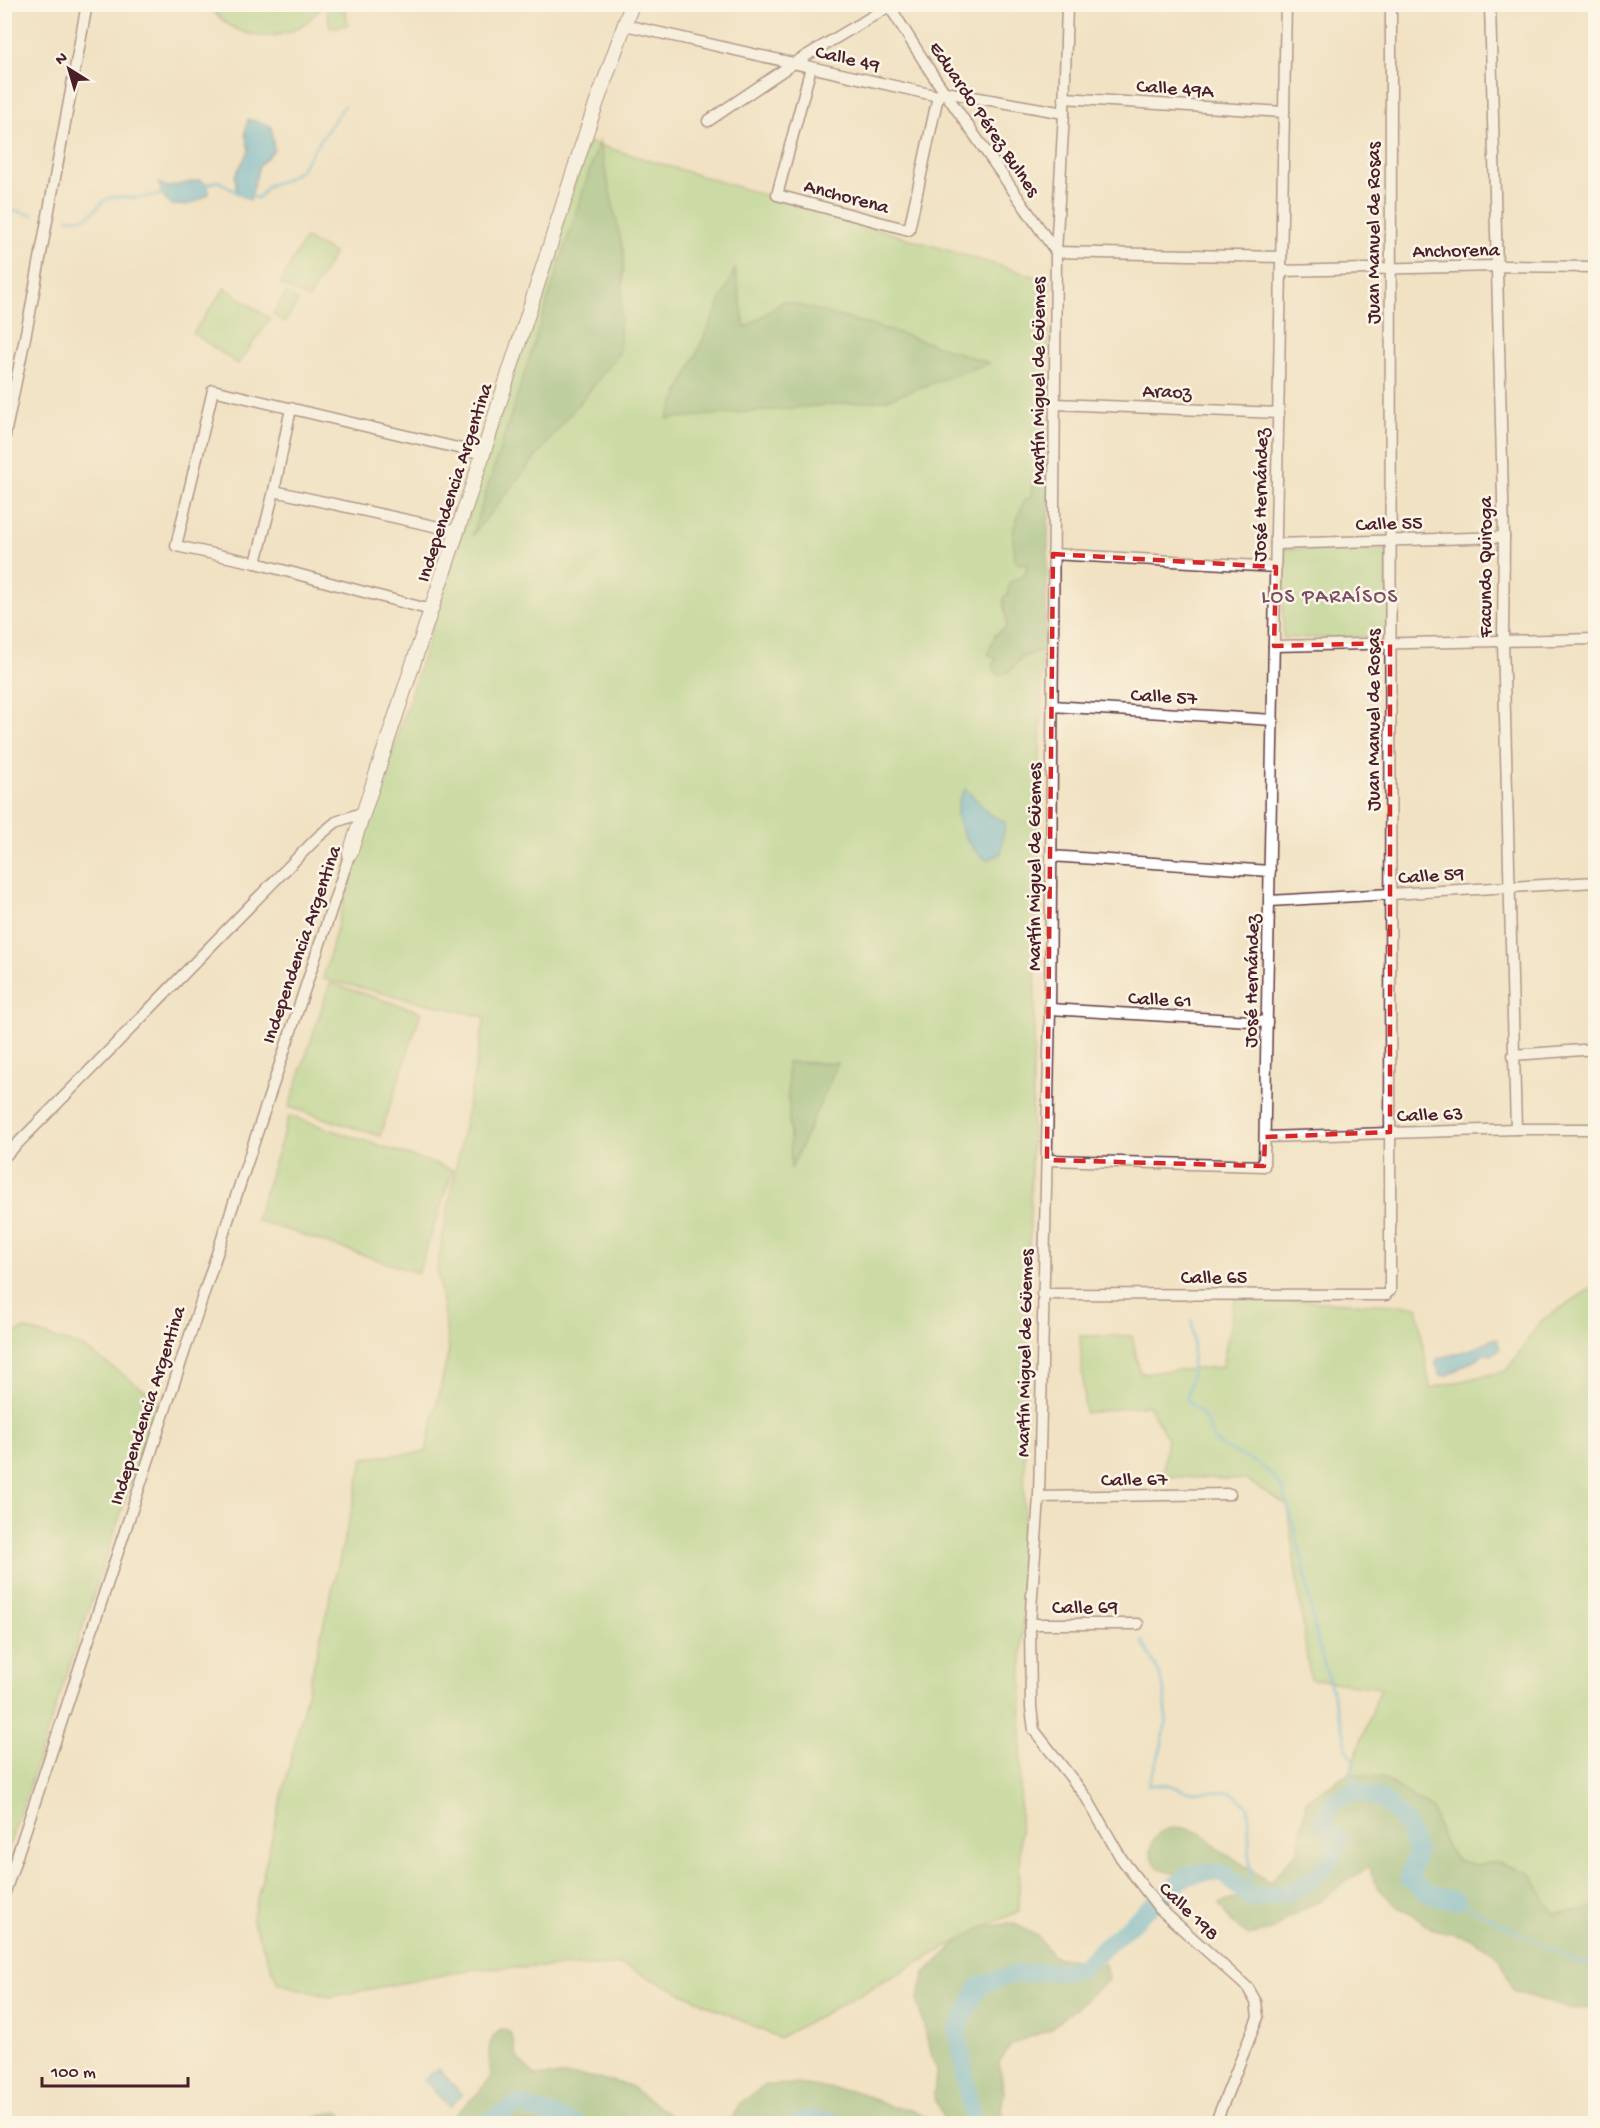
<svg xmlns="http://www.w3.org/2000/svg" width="1600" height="2128" font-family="'Gochi Hand',sans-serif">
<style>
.green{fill:#a1d382;stroke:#767956;stroke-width:1.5}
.forest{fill:#80b570;stroke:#656a4e;stroke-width:1.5}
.water{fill:#57b3d5;stroke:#506980;stroke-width:1.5}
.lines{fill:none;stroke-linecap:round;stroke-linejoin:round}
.stream{stroke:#57b3d5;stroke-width:3}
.river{stroke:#57b3d5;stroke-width:18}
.minor-casing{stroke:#633c42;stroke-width:13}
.major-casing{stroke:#633c42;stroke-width:16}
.minor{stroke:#fff;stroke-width:10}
.major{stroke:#fff;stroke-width:14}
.marked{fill:none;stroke:#d62828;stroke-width:4.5;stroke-dasharray:12 8;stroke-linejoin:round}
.labels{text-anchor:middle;stroke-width:5;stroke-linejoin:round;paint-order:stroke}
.street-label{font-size:20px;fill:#4a1f2b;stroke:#fcf5e5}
.neighbourhood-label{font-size:21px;letter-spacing:1.5px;fill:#7c4e66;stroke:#fcf5e5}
</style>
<rect width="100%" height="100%" fill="#fcf5e5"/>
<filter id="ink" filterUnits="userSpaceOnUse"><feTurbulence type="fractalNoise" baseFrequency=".0167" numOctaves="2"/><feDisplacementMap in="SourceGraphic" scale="12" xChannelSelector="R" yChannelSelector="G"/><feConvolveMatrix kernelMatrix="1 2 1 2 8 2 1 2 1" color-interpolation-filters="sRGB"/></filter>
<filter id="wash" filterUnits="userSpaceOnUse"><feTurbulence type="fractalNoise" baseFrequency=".008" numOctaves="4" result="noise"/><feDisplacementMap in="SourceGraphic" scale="24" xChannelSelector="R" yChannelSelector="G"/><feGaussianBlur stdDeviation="1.35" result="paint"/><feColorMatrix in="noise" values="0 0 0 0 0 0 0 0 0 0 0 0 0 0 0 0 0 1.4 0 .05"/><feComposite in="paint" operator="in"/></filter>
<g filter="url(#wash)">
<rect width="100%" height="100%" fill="#f1e2c3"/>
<g class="green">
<path d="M208 5H323C292 47 239 46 208 5Z"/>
<path d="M326 5H344L348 25 330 28Z"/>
<path d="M588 142 1050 281 1024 1498 1019 1911 984 1927 779 2038 622 1965 472 1969 330 1997 278 1983 252 1920 364 1458 426 1452 449 1350 437 1267 485 1017 323 979 341 912Z"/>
<path d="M305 238 334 253 309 299 280 284Z"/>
<path d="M225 288 270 319 238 364 193 333Z"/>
<path d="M286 293 298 301 285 322 273 314Z"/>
<path d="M1283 549H1387V637L1283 638Z"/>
<path d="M330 983 421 1012 380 1136 289 1107Z"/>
<path d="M289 1116 453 1170 418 1273 256 1220Z"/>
<path d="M1595 1286V1908L1554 1914 1544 1900 1498 1862 1475 1865 1457 1860 1443 1842 1431 1809 1382 1778 1349 1773 1381 1688 1310 1679 1287 1505 1246 1480 1163 1476 1167 1437 1148 1405 1085 1413 1080 1336H1132L1140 1373 1222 1367 1235 1298 1417 1306 1430 1388 1506 1371 1542 1320Z"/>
<path d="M25 1329 83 1347 159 1400 5 1858 4 1336Z"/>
</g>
<g class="forest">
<path d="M599 141 624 255 619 354 472 536Z"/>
<path d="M735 269 745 328 784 301 896 332 989 363 885 400 667 419Z"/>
<path d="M1051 440 1045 649 1021 658 1010 671 999 675 994 671 992 664 996 659 988 654 995 635 1006 627C1009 615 1001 608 1004 596L1008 595 1009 583 1025 575 1027 563 1019 564 1014 558C1016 551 1013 545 1013 538 1013 524 1020 511 1025 499L1031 498 1032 485Z"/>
<path d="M787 1062 838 1063 791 1169Z"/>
<path d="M1349 1773 1382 1777 1432 1809 1443 1842 1457 1860 1475 1865 1498 1862 1530 1873 1554 1914 1595 1908V2006L1572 2010 1513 1991 1500 1958 1473 1938 1433 1929 1393 1903 1378 1887 1368 1867 1318 1902 1291 1916 1271 1930 1249 1935 1232 1923 1219 1904 1237 1898C1234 1890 1228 1880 1220 1877 1200 1867 1164 1884 1153 1860 1150 1855 1149 1852 1151 1847 1157 1823 1185 1824 1203 1835 1210 1838 1214 1846 1220 1850 1237 1861 1254 1870 1269 1883L1298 1851 1306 1800Z"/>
<path d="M1013 1923 1037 1936 1054 1957 1105 1964 1108 1980 1051 2029 1012 2044 999 2062 1004 2092 1001 2109 1004 2123H939L944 2120 934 2096 936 2071 917 2001 925 1973 961 1939 984 1927Z"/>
<path d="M504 2029C517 2035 512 2046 517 2056 521 2063 530 2070 535 2076H586L628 2085 681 2123H446L478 2093 491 2077C490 2061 483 2037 504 2029Z"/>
<path d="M796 2084 859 2092 890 2107 911 2109 935 2123H730L739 2104 766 2085Z"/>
<path d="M338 2112 350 2123H303L325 2114Z"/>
</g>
<g class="water">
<path d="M248 119 271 126 274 150 259 166 250 200 237 194 235 176 249 150 245 133Z"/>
<path d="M201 180 208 186 209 194C196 203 187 207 171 205L162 194 159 183 168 187Z"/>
<path d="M966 789 989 814 1005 822 1001 854 987 860C965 846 945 811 966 789Z"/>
<path d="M1491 1339H1497L1500 1348 1492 1355 1484 1354 1448 1375 1441 1376 1436 1364 1437 1359 1475 1348Z"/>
<path d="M438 2068 462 2095 449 2107 424 2080Z"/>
</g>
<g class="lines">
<g class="stream">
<path d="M204 185 218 181 241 195"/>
<path d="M247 196 258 198 269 185 283 181 300 170 344 106"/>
<path d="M4 208 33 215"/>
<path d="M68 218C98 223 94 200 113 197 119 196 126 198 132 198 143 198 155 195 166 194"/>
<path d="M1192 1321C1195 1348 1192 1374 1187 1400L1205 1418 1214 1440 1219 1445 1261 1465 1274 1477 1284 1491 1303 1562 1316 1636 1344 1732 1347 1749 1354 1760 1349 1794"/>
<path d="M1142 1641C1148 1653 1157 1666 1161 1679 1173 1717 1162 1750 1148 1785H1169L1185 1791 1231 1792 1248 1806 1251 1898"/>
<path d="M1457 1901 1580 1963 1596 1962"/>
</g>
<g class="river">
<path d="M483 2124 518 2104 577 2124"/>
<path d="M797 2124 808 2119 845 2124"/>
<path d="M973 2124 957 2030 979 1986 1014 1974 1078 1970 1186 1876 1210 1872 1223 1873 1251 1898C1280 1897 1308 1889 1327 1865 1332 1858 1335 1848 1339 1840L1322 1824 1333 1802 1356 1790 1386 1802 1406 1824 1417 1852 1409 1878 1425 1892 1457 1901"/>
</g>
</g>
</g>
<g filter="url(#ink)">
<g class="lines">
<g class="minor-casing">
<g id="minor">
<path d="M888 4 932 74 1056 252"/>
<path d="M1067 4 1064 113 1056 252 1050 1009 1039 1497 1030 1624 1031 1708 1034 1730 1086 1797 1121 1858 1159 1908 1248 1988 1256 2002 1258 2017 1215 2124"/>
<path d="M1490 4 1504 537 1503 641 1516 1129"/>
<path d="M625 25 938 96 945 92 1064 113"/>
<path d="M811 67 777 195 909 230 938 96"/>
<path d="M1064 98 1284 112"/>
<path d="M708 121 794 63 893 4"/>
<path d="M1056 252 1281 257"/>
<path d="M1281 271 1496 266 1596 267"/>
<path d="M1055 404 1279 413"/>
<path d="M4 440 30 313 87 4"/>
<path d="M274 491 457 531"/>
<path d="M1276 544 1504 537"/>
<path d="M1053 554 1276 567"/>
<path d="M256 563 274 491 291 408"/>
<path d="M431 610 256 563 176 546 213 390 483 454"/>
<path d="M1274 646 1596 639"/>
<path d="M1052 706 1273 720"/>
<path d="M1051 856 1270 871"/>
<path d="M1270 901 1596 882"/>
<path d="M1050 1009 1267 1022"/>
<path d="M1513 1055 1596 1049"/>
<path d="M1265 1137 1516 1129H1596"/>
<path d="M4 1157C111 1051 213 942 319 836L336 822 364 812"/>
<path d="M1047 1160 1264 1166 1286 4"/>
<path d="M1390 1291 1391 4"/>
<path d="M1042 1294 1386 1295"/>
<path d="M1039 1497 1230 1494"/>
<path d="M1030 1624H1138"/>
<path d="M4 1895 350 853"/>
</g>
</g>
<g class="major-casing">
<path id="major" d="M350 853 483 454 588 127 632 4"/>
</g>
<use href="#minor" class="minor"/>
<use href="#major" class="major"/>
</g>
</g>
<path d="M0 0H1600V2128H0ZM1053 554 1276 567 1274 646 1390 643V1132L1265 1137 1264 1166 1047 1160Z" fill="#f1e2c3" fill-opacity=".55" fill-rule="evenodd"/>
<path class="marked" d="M1053 554 1276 567 1274 646 1390 643V1132L1265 1137 1264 1166 1047 1160Z"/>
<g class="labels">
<g class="street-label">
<text transform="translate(848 57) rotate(13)" y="7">Calle 49</text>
<text transform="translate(1175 87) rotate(4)" y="7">Calle 49A</text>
<text transform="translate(986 118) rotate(56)" y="7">Eduardo Pérez Bulnes</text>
<text transform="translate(847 195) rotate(15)" y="7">Anchorena</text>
<text transform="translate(1372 233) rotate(-90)" y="7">Juan Manuel de Rosas</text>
<text transform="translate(1456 249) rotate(-1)" y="7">Anchorena</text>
<text transform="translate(1037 381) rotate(-90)" y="7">Martín Miguel de Güemes</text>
<text transform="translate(1167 390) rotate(2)" y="7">Araoz</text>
<text transform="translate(453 482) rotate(-72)" y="7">Independencia Argentina</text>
<text transform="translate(1259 495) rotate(-89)" y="7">José Hernández</text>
<text transform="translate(1389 522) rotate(-2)" y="7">Calle 55</text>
<text transform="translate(1484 567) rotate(-90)" y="7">Facundo Quiroga</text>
<text transform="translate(1164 695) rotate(3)" y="7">Calle 57</text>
<text transform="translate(1372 720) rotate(-90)" y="7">Juan Manuel de Rosas</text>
<text transform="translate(1033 867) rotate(-90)" y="7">Martín Miguel de Güemes</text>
<text transform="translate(1431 874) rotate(-4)" y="7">Calle 59</text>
<text transform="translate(300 944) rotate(-71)" y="7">Independencia Argentina</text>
<text transform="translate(1250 981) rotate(-89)" y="7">José Hernández</text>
<text transform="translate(1160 998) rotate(3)" y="7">Calle 61</text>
<text transform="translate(1430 1113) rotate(-2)" y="7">Calle 63</text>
<text x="1214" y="1283">Calle 65</text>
<text transform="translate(1023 1353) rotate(-89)" y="7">Martín Miguel de Güemes</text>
<text transform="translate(146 1405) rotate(-72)" y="7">Independencia Argentina</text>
<text transform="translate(1134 1478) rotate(-1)" y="7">Calle 67</text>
<text x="1085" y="1613">Calle 69</text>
<text transform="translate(1190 1910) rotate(44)" y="7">Calle 198</text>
</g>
<g class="neighbourhood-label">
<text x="1330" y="602">LOS PARAÍSOS</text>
</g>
</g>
<rect width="1600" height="2128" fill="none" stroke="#fcf5e5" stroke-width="24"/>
<g transform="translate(69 69) rotate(323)" stroke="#fcf5e5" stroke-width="4.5" paint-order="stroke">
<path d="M0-4.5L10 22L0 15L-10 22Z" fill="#4a1f2b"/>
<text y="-9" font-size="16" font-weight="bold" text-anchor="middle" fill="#4a1f2b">N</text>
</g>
<path d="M42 2077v9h146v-9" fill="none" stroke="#4a1f2b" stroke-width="3"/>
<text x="51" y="2077" font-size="18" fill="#4a1f2b" stroke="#fcf5e5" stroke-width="4.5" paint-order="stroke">100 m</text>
</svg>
